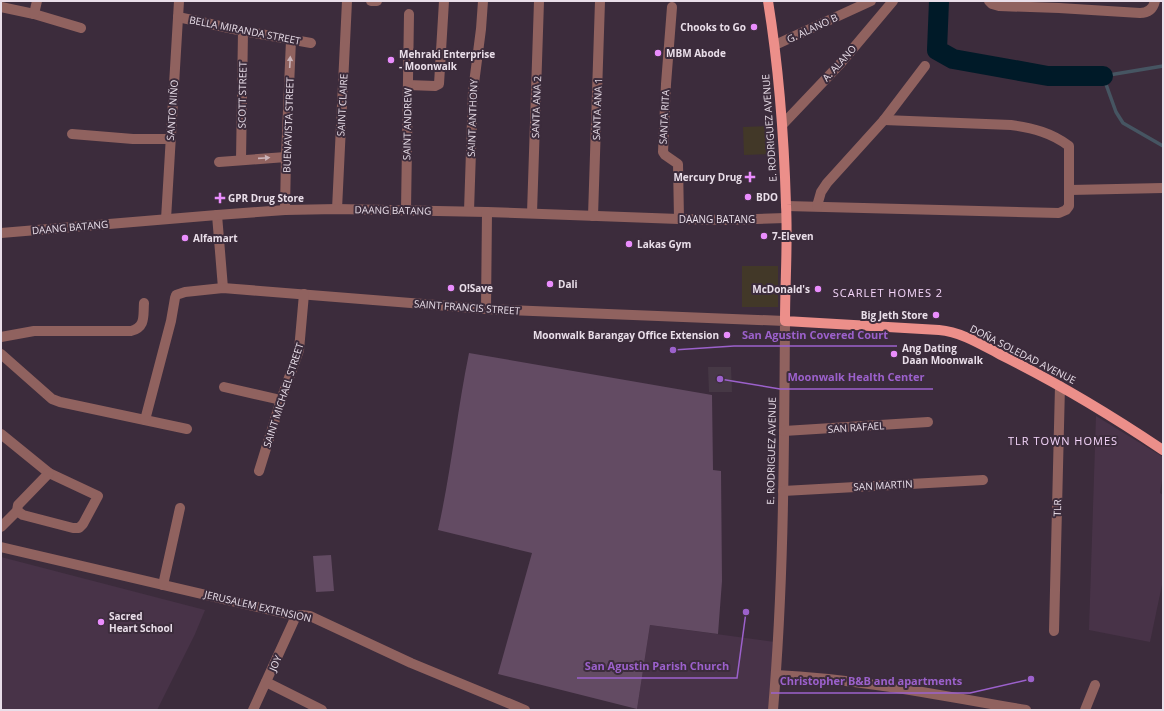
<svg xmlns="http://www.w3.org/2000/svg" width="1164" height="711" font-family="'Open Sans',sans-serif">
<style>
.commercial{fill:#423828}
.built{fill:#483348}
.medical{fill:#463845}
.green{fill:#634b63}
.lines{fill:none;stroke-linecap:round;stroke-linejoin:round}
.stream{stroke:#465562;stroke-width:3.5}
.river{stroke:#001a28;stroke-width:20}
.minor{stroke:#90625f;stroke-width:10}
.major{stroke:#ec8f8a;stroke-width:10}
.oneway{fill:#cab3b9}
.poi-dot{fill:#ea8dfd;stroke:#3c2c3c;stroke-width:1.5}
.labels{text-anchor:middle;stroke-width:4;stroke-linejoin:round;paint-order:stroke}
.poi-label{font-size:10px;font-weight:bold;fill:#e9dee9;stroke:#3c2c3c;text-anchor:start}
.street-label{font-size:10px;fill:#e9dee9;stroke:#3c2c3c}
.neighbourhood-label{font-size:11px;letter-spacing:1px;fill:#f5d6fb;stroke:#3c2c3c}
.leader{fill:none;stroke:#9c61cc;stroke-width:1.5}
.callout-dot{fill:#9c61cc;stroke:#3c2c3c;stroke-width:1.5}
.callout-label{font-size:11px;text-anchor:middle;font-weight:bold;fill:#9c61cc;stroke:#3c2c3c;stroke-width:4;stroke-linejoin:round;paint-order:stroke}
</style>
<rect width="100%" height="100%" fill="#3c2c3c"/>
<g class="commercial">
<path d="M772 126 773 154 744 155 743 127Z"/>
<rect x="742" y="266" width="36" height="41"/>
</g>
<g class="built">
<path d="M1096 416 1163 457V474L1160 493 1163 495V580L1150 642 1089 630Z"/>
<path d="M1 557 205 610 195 634 157 710H1Z"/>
<path d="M650 625 775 642 768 710 637 709Z"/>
</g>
<path class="medical" d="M708 367H731L732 392H709Z"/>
<g class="green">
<path d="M469 353 712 395 713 470 721 471 722 581 718 634 650 625 637 709 498 674 532 553 438 530C451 472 457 412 469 353Z"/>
<path d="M331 555 334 591 316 592 313 556Z"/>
</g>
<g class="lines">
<path class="stream" d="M1163 66 1103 76 1116 112 1123 123 1163 146"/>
<path class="river" d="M939 1 937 50 953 59 1048 76H1103"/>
<g class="minor">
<path d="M371 1H377"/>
<path d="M989 1 992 4 999 6 1059 8 1140 13C1148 13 1153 9 1155 1"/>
<path d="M1 7 34 14 81 28"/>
<path d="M672 7 666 84 663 152 665 155 678 164 679 219"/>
<path d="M34 14 37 1"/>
<path d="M178 17 243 31 311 43"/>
<path d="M775 45 871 1"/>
<path d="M408 85 435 86 439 84 444 1"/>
<path d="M783 124 840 64 893 1"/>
<path d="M72 134 133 139H170"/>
<path d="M241 160 243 31"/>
<path d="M219 162 286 157"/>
<path d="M1070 190 1163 188"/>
<path d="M786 206 1059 213 1066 210 1069 206V146C1052 133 1033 128 1011 125L884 120"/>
<path d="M817 206 821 192 827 183 884 120 925 66"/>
<path d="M337 209 347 1"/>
<path d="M285 210 286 157 291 40"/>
<path d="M406 210 409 14"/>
<path d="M469 211 473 91 481 29 483 1"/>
<path d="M532 213 539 1"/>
<path d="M217 215 223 288"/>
<path d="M593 216 600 1"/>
<path d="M166 219 179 1"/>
<path d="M1 233 217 215 285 210 337 209 487 212 679 219 727 220 786 218"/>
<path d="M486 309 487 212"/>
<path d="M1 337 34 331H131C146 327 143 316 144 303"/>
<path d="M1 354 52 399 60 402 187 429"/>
<path d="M224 387 281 400"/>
<path d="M145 420 171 321 175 298 176 295 185 292 223 288 486 309 785 321C784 451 784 580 773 710"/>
<path d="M784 431 928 422"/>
<path d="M1 434 49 473 98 496 83 524 79 528H73L23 515 17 511"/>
<path d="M259 471 281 400 299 350 304 294"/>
<path d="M783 491 983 480"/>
<path d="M1 527 17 511 18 505 49 473"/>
<path d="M1 547 296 616 301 615 310 616 411 663 525 710"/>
<path d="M163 585 180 508"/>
<path d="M1054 631 1060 386"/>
<path d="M776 675C860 679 943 696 1026 710"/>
<path d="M266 682 322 710"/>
<path d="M253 710 296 616"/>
<path d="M1085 710 1095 685"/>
</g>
<path class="major" d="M768 1C779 69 784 136 786 205 788 243 785 282 785 321L939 330C962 332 982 345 1001 355 1058 383 1111 415 1163 450"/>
</g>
<defs><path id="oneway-solid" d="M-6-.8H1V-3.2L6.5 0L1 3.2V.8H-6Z"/></defs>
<g class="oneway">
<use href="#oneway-solid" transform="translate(290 62) rotate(-87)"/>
<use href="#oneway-solid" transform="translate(264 158) rotate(-4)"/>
</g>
<g class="poi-dot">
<circle cx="754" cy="27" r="4"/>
<circle cx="658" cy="53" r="4"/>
<circle cx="391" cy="60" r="4"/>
<path d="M748 171h4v4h4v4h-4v4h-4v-4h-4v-4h4z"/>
<circle cx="748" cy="197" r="4"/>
<path d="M218 192h4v4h4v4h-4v4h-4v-4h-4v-4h4z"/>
<circle cx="764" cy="236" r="4"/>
<circle cx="185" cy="238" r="4"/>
<circle cx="629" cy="244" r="4"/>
<circle cx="550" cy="284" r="4"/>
<circle cx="451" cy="288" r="4"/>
<circle cx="818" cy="289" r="4"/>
<circle cx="936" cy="315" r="4"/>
<circle cx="727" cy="335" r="4"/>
<circle cx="894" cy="354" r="4"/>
<circle cx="101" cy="622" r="4"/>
</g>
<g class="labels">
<g class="poi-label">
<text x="746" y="31" text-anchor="end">Chooks to Go</text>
<text x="666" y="57">MBM Abode</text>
<text x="399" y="58">Mehraki Enterprise<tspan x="399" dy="12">- Moonwalk</tspan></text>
<text x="742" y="181" text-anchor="end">Mercury Drug</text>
<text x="756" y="201">BDO</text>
<text x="228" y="202">GPR Drug Store</text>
<text x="772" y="240">7-Eleven</text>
<text x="193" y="242">Alfamart</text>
<text x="637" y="248">Lakas Gym</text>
<text x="558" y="288">Dali</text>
<text x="459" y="292">O!Save</text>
<text x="810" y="293" text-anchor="end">McDonald's</text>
<text x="928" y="319" text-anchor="end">Big Jeth Store</text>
<text x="719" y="339" text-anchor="end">Moonwalk Barangay Office Extension</text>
<text x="902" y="352">Ang Dating<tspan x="902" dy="12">Daan Moonwalk</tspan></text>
<text x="109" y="620">Sacred<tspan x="109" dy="12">Heart School</tspan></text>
</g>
<g class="street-label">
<text transform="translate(812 28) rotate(-25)" y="4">G. ALANO B</text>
<text transform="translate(245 30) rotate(11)" y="4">BELLA MIRANDA STREET</text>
<text transform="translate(839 63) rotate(-48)" y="4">A. ALANO</text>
<text transform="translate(242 95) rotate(-89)" y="4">SCOTT STREET</text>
<text transform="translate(342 105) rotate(-87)" y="4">SAINT CLAIRE</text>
<text transform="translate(536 107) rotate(-88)" y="4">SANTA ANA 2</text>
<text transform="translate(597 109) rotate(-88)" y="4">SANTA ANA 1</text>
<text transform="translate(172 110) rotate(-86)" y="4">SANTO NIÑO</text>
<text transform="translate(664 117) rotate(-87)" y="4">SANTA RITA</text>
<text transform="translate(472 118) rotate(-88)" y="4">SAINT ANTHONY</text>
<text transform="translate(407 124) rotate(-89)" y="4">SAINT ANDREW</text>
<text transform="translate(288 125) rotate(-88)" y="4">BUENAVISTA STREET</text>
<text transform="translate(769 128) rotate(-94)" y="4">E. RODRIGUEZ AVENUE</text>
<text transform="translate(393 210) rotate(1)" y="4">DAANG BATANG</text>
<text x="717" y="223">DAANG BATANG</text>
<text transform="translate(70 227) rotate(-5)" y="4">DAANG BATANG</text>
<text transform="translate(467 307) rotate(4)" y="4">SAINT FRANCIS STREET</text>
<text transform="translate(1023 354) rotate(27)" y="4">DOÑA SOLEDAD AVENUE</text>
<text transform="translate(283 395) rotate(-72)" y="4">SAINT MICHAEL STREET</text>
<text transform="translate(856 427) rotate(-4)" y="4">SAN RAFAEL</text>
<text transform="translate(771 451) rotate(-89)" y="4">E. RODRIGUEZ AVENUE</text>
<text transform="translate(883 485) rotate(-3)" y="4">SAN MARTIN</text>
<text transform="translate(1057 508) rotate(-88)" y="4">TLR</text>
<text transform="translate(258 606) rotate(13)" y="4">JERUSALEM EXTENSION</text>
<text transform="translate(275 663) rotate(-66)" y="4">JOY</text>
</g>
<g class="neighbourhood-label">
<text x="888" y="297">SCARLET HOMES 2</text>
<text x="1063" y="445">TLR TOWN HOMES</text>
</g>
</g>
<path class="leader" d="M673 350L734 346H897M720 379L780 389H933M746 612L737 678H577M1031 679L970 693H771"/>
<g class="callout-dot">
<circle cx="673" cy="350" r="4"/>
<circle cx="720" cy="379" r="4"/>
<circle cx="746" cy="612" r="4"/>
<circle cx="1031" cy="679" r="4"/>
</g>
<g class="callout-label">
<text x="815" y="339">San Agustin Covered Court</text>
<text x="856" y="381">Moonwalk Health Center</text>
<text x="657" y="670">San Agustin Parish Church</text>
<text x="871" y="685">Christopher B&amp;B and apartments</text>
</g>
<rect width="1164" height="711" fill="none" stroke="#e9dee9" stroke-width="4"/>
</svg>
